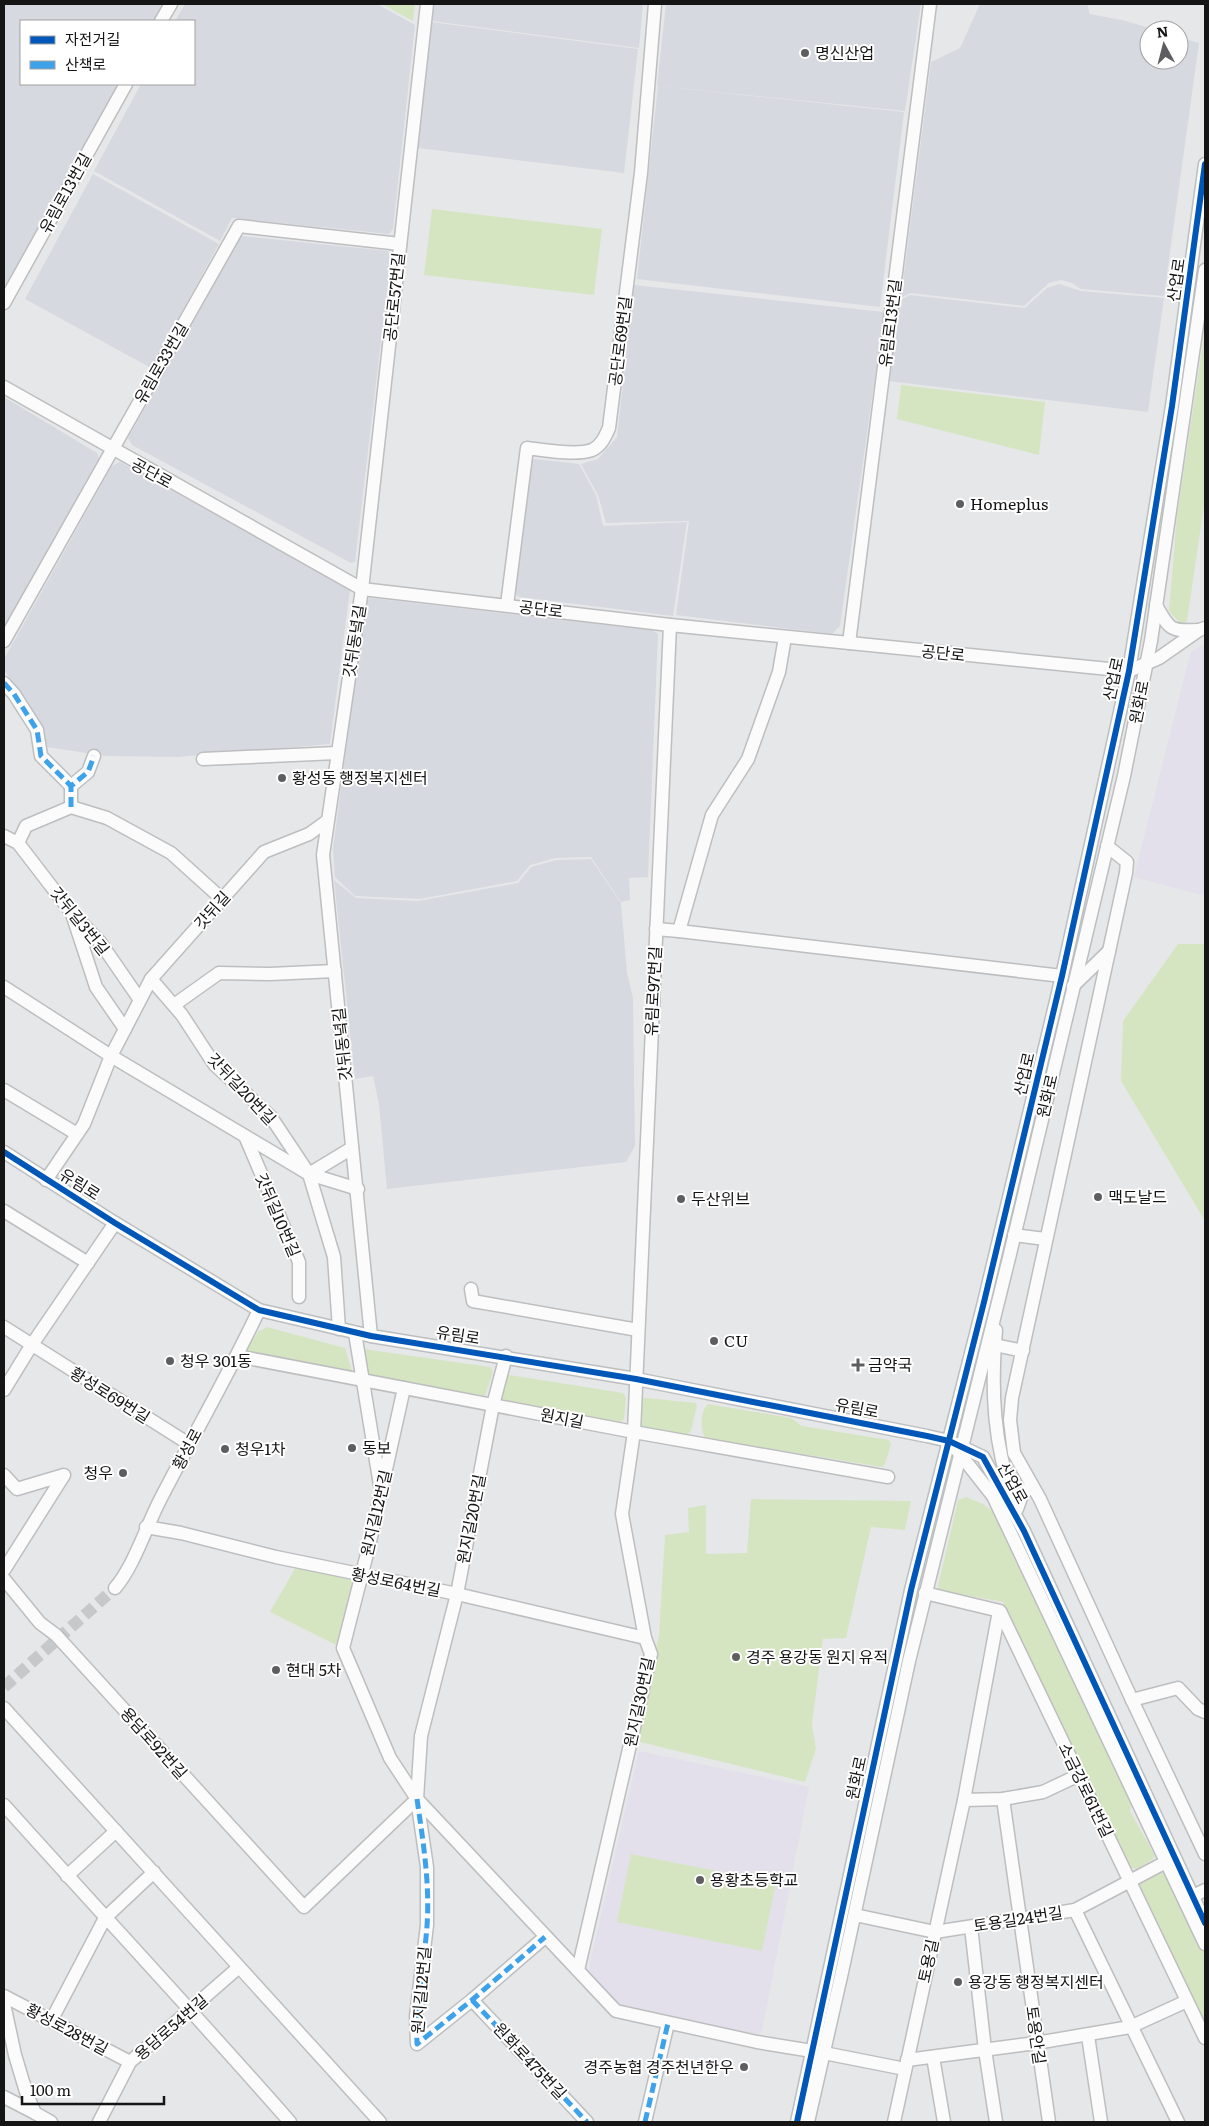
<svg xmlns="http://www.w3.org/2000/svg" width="1209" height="2126" font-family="Literata,'Noto Sans KR',serif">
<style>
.built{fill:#d7d9e0}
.education{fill:#e3dfeb}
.green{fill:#d6e5c1}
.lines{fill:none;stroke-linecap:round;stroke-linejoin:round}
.minor-tunnel{stroke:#c7c8c9;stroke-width:12;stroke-dasharray:12 6;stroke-linecap:butt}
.minor-casing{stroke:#bdbebf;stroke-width:15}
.minor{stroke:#fbfbfc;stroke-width:12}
.quiet{stroke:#3da2ea;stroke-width:5;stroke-dasharray:10 5;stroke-linecap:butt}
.cycleway-casing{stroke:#fff;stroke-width:9}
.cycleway{stroke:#0057b8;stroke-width:6}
.poi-dot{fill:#5e5e60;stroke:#fff;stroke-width:2}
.labels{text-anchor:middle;stroke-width:4;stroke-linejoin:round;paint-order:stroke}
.poi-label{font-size:16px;fill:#151516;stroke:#fff;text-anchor:start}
.street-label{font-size:16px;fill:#151516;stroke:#fff}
</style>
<rect width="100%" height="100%" fill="#e6e7e9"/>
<g class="built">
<path d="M4 4H165L155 21H21V84H120L4 291Z"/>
<path d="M185 4H377L415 25 393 229 389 234 232 218 220 241 94 171 141 84H194V21H175Z"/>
<path d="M434 4H643L639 48 432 21Z"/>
<path d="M666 4H921L905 111 657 86Z"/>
<path d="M980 4H1087L1090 14 1126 21 1156 30H1149V60H1179V37L1199 43 1164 296 1081 289 1072 283 1061 280 1049 283 1024 306 910 293 901 298 931 62 960 48Z"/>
<path d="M431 22 638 49 624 173 418 148Z"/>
<path d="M658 86 904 112 880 307 637 279Z"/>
<path d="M93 174 219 244 151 368 25 299Z"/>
<path d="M241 236 388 251 391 256 355 562 351 563 132 445 128 438Z"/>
<path d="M1059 284 1081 291 1164 298 1148 412 888 381 900 300 910 295 1025 308 1047 288Z"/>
<path d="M634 285 884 312 840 626 832 634 676 615 689 521 606 523 598 495 581 464 598 459 617 437Z"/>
<path d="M4 397 97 453 99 458 4 628Z"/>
<path d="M535 459 579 464 596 495 603 526 687 522 673 616 519 597 515 594 530 461Z"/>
<path d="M120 462 350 589 330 744 177 757 105 756 47 747 39 720 4 670V659L112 466Z"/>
<path d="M370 598 652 630 658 634 648 877 629 878 630 900 621 902 591 857 556 858 530 865 517 881 420 899 355 896 335 877 333 849 365 602Z"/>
<path d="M591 859 621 903 627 973 633 998 635 1146 626 1162 387 1189 379 1105 373 1076 355 1079 334 880 356 898 418 901 518 883 531 867 556 860Z"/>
</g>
<g class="education">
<path d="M1205 644V896L1134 877 1191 652Z"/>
<path d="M639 1751 809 1787 762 2031 754 2037 619 2006 588 1972Z"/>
</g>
<g class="green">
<path d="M382 4H415L413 21Z"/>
<path d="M432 209 602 229 594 295 424 275Z"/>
<path d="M1205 330V499L1187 621 1181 624 1169 611 1177 516Z"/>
<path d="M901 385 1045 402 1039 455 897 419Z"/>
<path d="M1178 944H1205V1221L1121 1081 1123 1021Z"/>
<path d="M267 1327 345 1348 352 1371 347 1375 246 1351 258 1332Z"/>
<path d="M364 1349 490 1367 493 1372 484 1399 364 1377Z"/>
<path d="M504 1374 623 1393 626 1398 624 1419 619 1424 498 1400Z"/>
<path d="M637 1397 696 1403 697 1405 691 1431 685 1436 641 1428 636 1424Z"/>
<path d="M708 1404 791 1418 802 1426 889 1440 891 1444 885 1464 882 1467 705 1438C700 1429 700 1412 708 1404Z"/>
<path d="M966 1497 983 1504 995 1513 1133 1800 1130 1811 1155 1856 1153 1859 1137 1869 1128 1867 1003 1602 939 1590 938 1586 958 1500Z"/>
<path d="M751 1499 911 1501 905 1530 871 1527 846 1638 823 1639 812 1724 816 1749 805 1782 636 1741 659 1635 665 1535 689 1532 688 1508 706 1505V1554L747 1553Z"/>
<path d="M297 1565 356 1578 338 1646 270 1612Z"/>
<path d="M631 1854 776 1883 762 1951 617 1922Z"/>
<path d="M1161 1873 1170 1876 1205 1951V2029L1137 1891 1140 1884Z"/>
</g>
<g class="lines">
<path class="minor-tunnel" d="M4 1687 115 1588"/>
<g class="minor-casing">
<g id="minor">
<path d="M161 21 171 4"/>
<path d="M4 303 126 84"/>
<path d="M4 387 362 589 670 625 1129 671 1159 658 1199 630 1205 628"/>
<path d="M507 605 527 448C543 450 577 456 592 450 601 446 605 437 609 428L641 173 655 4"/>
<path d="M1156 605C1170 631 1171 631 1199 630"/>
<path d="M4 641 239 226 400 244"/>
<path d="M849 643 930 4"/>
<path d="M4 683 14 694 37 730 41 756 71 786"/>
<path d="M203 759 337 753"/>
<path d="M71 807V786L88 772 94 756"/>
<path d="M4 836 18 843 71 912 100 942 140 1000"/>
<path d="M18 843 26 826 71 807 107 818 171 853 222 899"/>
<path d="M1107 846 1127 862 1126 873 1012 1398 1010 1420 1014 1453 1040 1499 1132 1700 1205 1854"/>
<path d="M73 917 96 987 125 1029"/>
<path d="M656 929 679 931 712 815 748 759 779 672 785 637"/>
<path d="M679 931 1062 976"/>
<path d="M151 979 182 1015 214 1064 271 1117 309 1174 334 1257 339 1329"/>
<path d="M1073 986 1109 951"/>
<path d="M4 987 111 1056 309 1174 358 1189"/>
<path d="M174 1005 219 973 270 974 335 971"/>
<path d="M4 1090 77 1134"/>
<path d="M245 1136 299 1262V1297"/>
<path d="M4 1152 115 1223 259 1310 371 1336 636 1379 927 1436 949 1441 983 1457 1024 1531 1205 1923"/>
<path d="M309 1174 352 1148"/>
<path d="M46 1180 84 1124 111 1056 151 979 264 852 309 834 327 821"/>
<path d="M4 1211 88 1263"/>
<path d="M1014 1235 1045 1239"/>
<path d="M471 1289 473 1301 638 1330"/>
<path d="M4 1327 189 1444"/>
<path d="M996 1330C991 1389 993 1444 1014 1500"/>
<path d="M355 1333 380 1485"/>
<path d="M371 1336 323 855 362 589 427 4"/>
<path d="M995 1345 1023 1351"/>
<path d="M237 1356 634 1432 888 1477"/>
<path d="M506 1356 493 1405 457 1594 421 1736 417 1799 427 1867V1925L416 2016 417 2044 472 2000 545 1937"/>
<path d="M404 1388 369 1546 343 1648 390 1758 417 1799 616 2011 757 2042 812 2051"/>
<path d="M4 1390 31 1346 115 1223"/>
<path d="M956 1449 993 1496 1205 1944"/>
<path d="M4 1475 17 1489 64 1475 4 1570"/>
<path d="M1017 1509 1022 1495 1032 1485"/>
<path d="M146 1527 181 1533 276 1557 457 1594 645 1638"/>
<path d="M4 1579 40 1623 56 1635 304 1907 417 1799"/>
<path d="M115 1588C134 1566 146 1527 160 1500 193 1436 229 1374 259 1310"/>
<path d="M925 1593 1000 1611 1205 2038"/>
<path d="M1132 1700 1178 1688 1198 1709 1205 1712"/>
<path d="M4 1708 380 2122"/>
<path d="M1003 1799 1049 2122"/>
<path d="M964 1800 1003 1799 1043 1792 1079 1775"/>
<path d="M4 1805C99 1911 196 2015 290 2122"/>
<path d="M67 1876 116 1831"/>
<path d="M1193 1896 1205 1890"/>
<path d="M1075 1910 1178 2122"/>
<path d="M855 1915 935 1932 1075 1910 1166 1862"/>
<path d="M971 1927 985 2050 996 2122"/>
<path d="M578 1970 651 1654 645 1638 622 1514 634 1432 670 625"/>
<path d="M4 1996 130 2062"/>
<path d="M472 2000 587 2122"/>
<path d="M4 2004 15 2055 27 2095 35 2113 51 2122"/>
<path d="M51 2021 105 1918 154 1872"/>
<path d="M1088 2036 1101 2122"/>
<path d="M824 2053 905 2069"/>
<path d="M933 2057 944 2122"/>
<path d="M907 2060 1036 2043 1130 2027 1187 2001"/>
<path d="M4 2097 35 2113"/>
<path d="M99 2122 130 2062 239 1967"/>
<path d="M645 2122 668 2023"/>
<path d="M797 2122 911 1590 984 1302 1062 976 1129 671 1172 406 1205 164"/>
<path d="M808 2122 842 1972 909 1661 1009 1258 1124 776 1151 641 1205 270"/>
<path d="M894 2122 964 1800 999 1611"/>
</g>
</g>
<use href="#minor" class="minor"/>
<g class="quiet">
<path d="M4 683 14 694 37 730 41 756 71 786"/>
<path d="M71 807V786L88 772 94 756"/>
<path d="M417 1799C423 1841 430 1883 427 1926 424 1966 416 2004 417 2044L472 2000 545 1937"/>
<path d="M472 2000 587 2122"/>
<path d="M645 2122 668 2023"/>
</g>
<g class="cycleway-casing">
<g id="cycleway">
<path d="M4 1152 115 1223 259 1310 371 1336 636 1379 927 1436 949 1441 983 1457 1024 1531 1205 1923"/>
<path d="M797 2122 911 1590 984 1302 1062 976 1129 671 1172 406 1205 164"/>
</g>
</g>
<use href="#cycleway" class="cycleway"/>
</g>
<g class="poi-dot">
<circle cx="805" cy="53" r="5"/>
<circle cx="960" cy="504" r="5"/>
<circle cx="282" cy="778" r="5"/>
<circle cx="1098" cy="1197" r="5"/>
<circle cx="681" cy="1199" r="5"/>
<circle cx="714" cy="1341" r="5"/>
<circle cx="170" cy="1361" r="5"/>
<path d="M855.5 1357.5h5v5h5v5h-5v5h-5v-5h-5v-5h5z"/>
<circle cx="352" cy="1448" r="5"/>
<circle cx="225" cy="1449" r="5"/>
<circle cx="123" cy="1473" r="5"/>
<circle cx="736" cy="1657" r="5"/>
<circle cx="276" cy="1670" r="5"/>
<circle cx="700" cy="1880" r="5"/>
<circle cx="958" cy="1982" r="5"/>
<circle cx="744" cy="2067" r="5"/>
</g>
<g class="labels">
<g class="poi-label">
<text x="815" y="59">명신산업</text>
<text x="970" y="510">Homeplus</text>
<text x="292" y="784">황성동 행정복지센터</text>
<text x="1108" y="1203">맥도날드</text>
<text x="691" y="1205">두산위브</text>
<text x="724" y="1347">CU</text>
<text x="180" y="1367">청우 301동</text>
<text x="868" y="1371">금약국</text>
<text x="362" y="1454">동보</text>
<text x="235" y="1455">청우1차</text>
<text x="113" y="1479" text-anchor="end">청우</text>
<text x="746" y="1663">경주 용강동 원지 유적</text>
<text x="286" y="1676">현대 5차</text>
<text x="710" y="1886">용황초등학교</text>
<text x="968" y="1988">용강동 행정복지센터</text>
<text x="734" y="2073" text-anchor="end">경주농협 경주천년한우</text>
</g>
<g class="street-label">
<text transform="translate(65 193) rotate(-61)" y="6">유림로13번길</text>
<text transform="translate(1176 280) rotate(-82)" y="6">산업로</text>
<text transform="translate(394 297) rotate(-84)" y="6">공단로57번길</text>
<text transform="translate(890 323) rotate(-83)" y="6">유림로13번길</text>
<text transform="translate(620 341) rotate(-83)" y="6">공단로69번길</text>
<text transform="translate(161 363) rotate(-60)" y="6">유림로33번길</text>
<text transform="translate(152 473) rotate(29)" y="6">공단로</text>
<text transform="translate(541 609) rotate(7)" y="6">공단로</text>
<text transform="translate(354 641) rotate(-81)" y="6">갓뒤동녘길</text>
<text transform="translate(943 653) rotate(6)" y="6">공단로</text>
<text transform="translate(1113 679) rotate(-78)" y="6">산업로</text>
<text transform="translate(1139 702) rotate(-79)" y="6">원화로</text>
<text transform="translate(212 910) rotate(-48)" y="6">갓뒤길</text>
<text transform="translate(80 921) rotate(51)" y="6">갓뒤길3번길</text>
<text transform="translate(653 991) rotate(-87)" y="6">유림로97번길</text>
<text transform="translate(342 1044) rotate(-96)" y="6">갓뒤동녘길</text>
<text transform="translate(1024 1074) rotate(-77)" y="6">산업로</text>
<text transform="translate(242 1089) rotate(47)" y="6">갓뒤길20번길</text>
<text transform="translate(1047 1096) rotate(-77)" y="6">원화로</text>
<text transform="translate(80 1184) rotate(32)" y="6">유림로</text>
<text transform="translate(278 1215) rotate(67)" y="6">갓뒤길10번길</text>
<text transform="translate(458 1335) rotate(9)" y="6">유림로</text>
<text transform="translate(110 1395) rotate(32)" y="6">황성로69번길</text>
<text transform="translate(857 1408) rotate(11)" y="6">유림로</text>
<text transform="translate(562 1418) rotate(11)" y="6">원지길</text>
<text transform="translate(187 1449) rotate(-62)" y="6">황성로</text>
<text transform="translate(1013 1483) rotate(61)" y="6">산업로</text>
<text transform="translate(376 1513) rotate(-77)" y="6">원지길12번길</text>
<text transform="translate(471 1519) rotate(-79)" y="6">원지길20번길</text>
<text transform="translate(396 1582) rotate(11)" y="6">황성로64번길</text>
<text transform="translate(639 1702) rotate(-78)" y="6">원지길30번길</text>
<text transform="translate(154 1743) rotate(48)" y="6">용담로92번길</text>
<text transform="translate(856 1778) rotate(-78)" y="6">원화로</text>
<text transform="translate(1086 1790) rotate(64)" y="6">소금강로61번길</text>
<text transform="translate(1018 1919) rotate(-9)" y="6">토용길24번길</text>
<text transform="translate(928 1961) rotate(-78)" y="6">토용길</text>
<text transform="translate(421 1990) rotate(-85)" y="6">원지길12번길</text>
<text transform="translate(171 2027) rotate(-41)" y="6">용담로54번길</text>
<text transform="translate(67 2029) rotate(28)" y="6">황성로28번길</text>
<text transform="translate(1036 2035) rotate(82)" y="6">토용안길</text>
<text transform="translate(530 2061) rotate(47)" y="6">원화로475번길</text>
</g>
</g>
<rect width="1209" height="2126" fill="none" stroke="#151516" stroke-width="10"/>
<rect x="20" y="20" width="175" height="65" fill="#ffffff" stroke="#a1a1a2"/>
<rect x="30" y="36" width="25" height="8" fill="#0057b8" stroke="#a1a1a2"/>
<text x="65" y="45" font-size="15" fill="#151516">자전거길</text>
<rect x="30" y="61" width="25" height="8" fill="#3da2ea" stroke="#a1a1a2"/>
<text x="65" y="70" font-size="15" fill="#151516">산책로</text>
<g transform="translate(1164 45) rotate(353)"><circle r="24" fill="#ffffff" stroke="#a1a1a2"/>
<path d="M0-4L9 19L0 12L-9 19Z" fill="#5e5e60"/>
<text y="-8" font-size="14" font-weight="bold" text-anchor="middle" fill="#151516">N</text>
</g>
<path d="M22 2096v8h142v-8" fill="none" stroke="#151516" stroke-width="2.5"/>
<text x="30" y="2096" font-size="15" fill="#151516" stroke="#ffffff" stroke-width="4" paint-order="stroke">100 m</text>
</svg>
